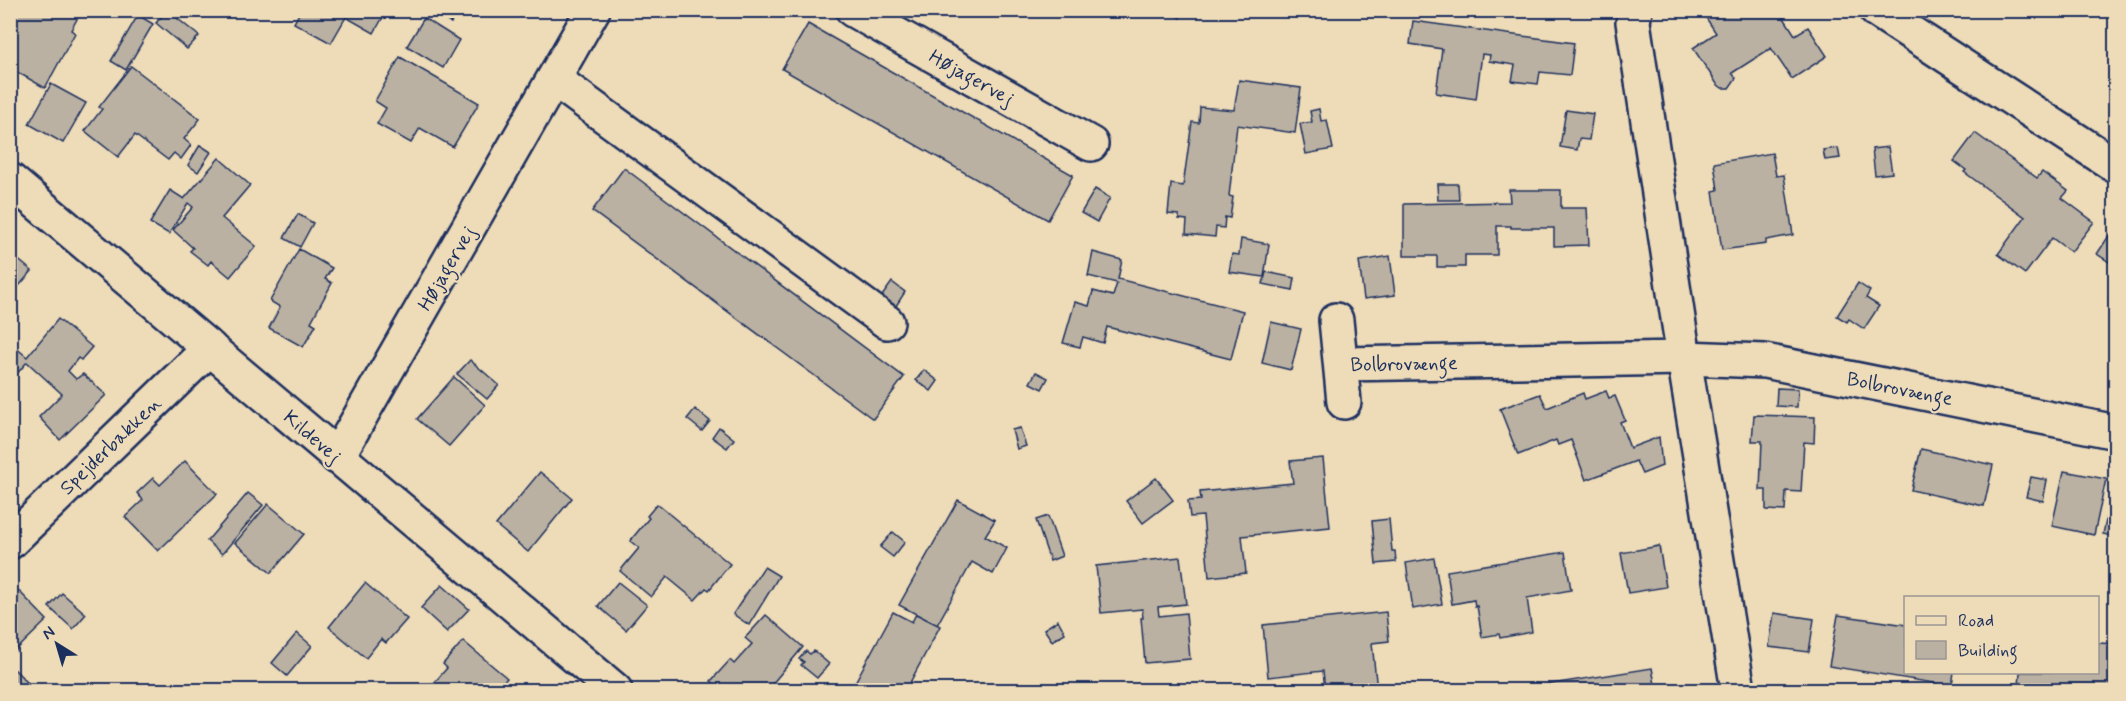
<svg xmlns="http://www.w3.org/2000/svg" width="2126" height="701" font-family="Mynerve,sans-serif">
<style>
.building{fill:#bab1a2;stroke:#1b2f5e;stroke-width:1.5}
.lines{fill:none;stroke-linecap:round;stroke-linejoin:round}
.minor-casing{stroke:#1b2f5e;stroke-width:38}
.minor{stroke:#eedbb8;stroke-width:33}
.labels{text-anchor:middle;stroke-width:4.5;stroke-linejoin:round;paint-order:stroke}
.street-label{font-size:20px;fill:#1b2f5e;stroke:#eedbb8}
</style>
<rect width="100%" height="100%" fill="#eedbb8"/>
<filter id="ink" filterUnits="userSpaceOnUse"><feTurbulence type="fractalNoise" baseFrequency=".0167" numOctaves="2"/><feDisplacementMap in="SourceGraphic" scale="12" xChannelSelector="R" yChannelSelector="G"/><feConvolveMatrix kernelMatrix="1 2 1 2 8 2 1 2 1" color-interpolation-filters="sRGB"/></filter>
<g filter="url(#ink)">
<g class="building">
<path d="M17 10H82L71 30 75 33 45 88 10 68V22Z"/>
<path d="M167 10 199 36 187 49 156 23Z"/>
<path d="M301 10H387L374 33 346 17 331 43 294 23Z"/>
<path d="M432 10H458L451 23 431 13Z"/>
<path d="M1167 10H1184L1180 18Z"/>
<path d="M1701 10H1779L1795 35 1808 27 1827 56 1792 79 1771 48 1732 73 1736 78 1729 88H1722L1717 84 1693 48 1716 33Z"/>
<path d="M138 15 153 24 126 70 111 61Z"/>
<path d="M424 18 459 40 443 68 407 46Z"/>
<path d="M1413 21 1574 43 1570 75 1540 72 1538 84 1512 81 1515 65 1489 61 1490 55 1482 54 1476 99 1436 93 1442 49 1410 44Z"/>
<path d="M808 24 1073 175 1048 220 782 69Z"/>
<path d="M400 57 479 103 453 147 420 128 411 143 377 124 386 108 375 101Z"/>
<path d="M131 66 200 119 184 139 191 145 181 159 174 153 168 160 135 135 118 157 85 131 102 109 99 107Z"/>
<path d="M1239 80 1301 88 1295 133 1237 125 1229 196 1233 197 1230 218 1225 217 1224 228 1216 227 1215 237 1186 234 1187 220 1179 219V215L1168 214 1171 184 1183 186 1192 122 1199 123 1200 107 1234 110Z"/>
<path d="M51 84 86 103 63 143 29 124Z"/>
<path d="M1319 109 1321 121 1327 120 1333 149 1306 154 1300 124 1312 122 1310 111Z"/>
<path d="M1566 110 1593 114 1589 140 1579 139 1577 150 1560 147Z"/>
<path d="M1975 133 2037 178 2042 172 2068 191 2062 198 2094 222 2071 252 2052 238 2025 274 1998 254 2025 217 1964 172 1966 170 1954 161Z"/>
<path d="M200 145 211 152 198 172 188 165Z"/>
<path d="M1888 147 1892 173 1875 175 1872 149Z"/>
<path d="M1838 148 1840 158 1825 160 1823 150Z"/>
<path d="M1772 153 1776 176 1784 175 1793 235 1766 240V244L1722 250 1713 191 1718 190 1714 163Z"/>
<path d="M219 158 250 185 222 218 256 246 230 277 211 261 208 265 190 251 193 248 173 230 193 207 188 203 169 234 150 223 170 190 184 199Z"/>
<path d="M624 168 904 377 873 419 592 211Z"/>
<path d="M1437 184H1458L1459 200H1438Z"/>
<path d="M1095 189 1110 198 1097 222 1081 213Z"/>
<path d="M1509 190H1561V208H1587L1589 245 1554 246V228H1511V226H1497V255H1465V267H1437V256H1404V204L1510 202Z"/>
<path d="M298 214 313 223 300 247 284 238Z"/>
<path d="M2116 225V306L2109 305 2112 264 2097 254Z"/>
<path d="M1241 239 1269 244 1264 277 1229 272 1232 254 1239 255Z"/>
<path d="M299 249 332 268 325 279 332 283 311 322 316 325 303 347 269 328 280 307 270 301Z"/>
<path d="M1093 252 1122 260 1118 279 1243 311 1231 359 1107 327 1103 343 1083 337 1080 347 1063 343 1075 302 1089 306 1093 291 1113 296 1117 283 1088 276Z"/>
<path d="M10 253 32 271 10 296Z"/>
<path d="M1390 256 1395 295 1364 299 1359 261Z"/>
<path d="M1266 272 1295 278 1293 290 1263 284Z"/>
<path d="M892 282 905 292 896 306 882 296Z"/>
<path d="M1858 283 1870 291 1866 298 1879 306 1864 329 1849 319 1847 322 1837 316Z"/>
<path d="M58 319 92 347 81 360 78 358 68 371 76 379 83 374 106 395 60 440 39 417 62 394 27 362 10 382V353L15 347 27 357Z"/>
<path d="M1271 322 1301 329 1291 370 1262 363Z"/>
<path d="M470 360 499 385 487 399 457 374Z"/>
<path d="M924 370 938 381 931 391 916 380Z"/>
<path d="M1036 372 1048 378 1042 389 1030 383Z"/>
<path d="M454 377 485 405 449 446 417 419Z"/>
<path d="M1777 388 1798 389 1797 407 1776 406Z"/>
<path d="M1606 391 1609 398 1615 396 1625 420 1620 422 1630 448 1659 437 1662 466 1642 474 1636 461 1586 480 1571 440 1558 445 1556 440 1518 455 1500 409 1540 394 1547 408 1583 393 1585 399Z"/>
<path d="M695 409 710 421 702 431 687 419Z"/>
<path d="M1754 415 1815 417 1814 443 1804 442 1801 492 1786 491 1785 511 1766 510V490H1760L1762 441H1752Z"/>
<path d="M719 427 734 439 727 448 712 437Z"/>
<path d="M1020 428 1026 446 1017 449 1012 430Z"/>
<path d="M1921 449 1993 465 1984 506 1911 490Z"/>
<path d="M1323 458 1330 527 1242 536 1246 573 1209 577 1203 516 1190 517 1188 501 1201 500 1200 492 1293 483 1290 461Z"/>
<path d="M185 461 217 494 158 551 125 517 143 500 137 493 153 478 160 485Z"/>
<path d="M2064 471 2106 479 2094 535 2052 526Z"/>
<path d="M540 472 572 498 528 552 496 525Z"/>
<path d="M2031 477 2047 480 2043 501 2026 497Z"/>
<path d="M1156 478 1173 500 1143 523 1126 501Z"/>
<path d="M2115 480 2116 481V537L2103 534Z"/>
<path d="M248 493 263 505 222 554 207 541Z"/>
<path d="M958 500 995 520 985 536 1007 548 993 574 972 562 937 625 899 605Z"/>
<path d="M268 504 304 534 271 573 235 543Z"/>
<path d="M657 504 730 564 709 590 706 588 695 600 667 577 651 597 620 571 639 548 630 541 649 518 647 516Z"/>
<path d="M1048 516 1062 556 1050 561 1036 520Z"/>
<path d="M1389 519 1392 551H1395L1396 562 1376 564 1372 521Z"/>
<path d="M893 532 905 542 893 557 880 547Z"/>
<path d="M1659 546 1666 587 1628 593 1621 553Z"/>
<path d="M1565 552 1571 590 1527 598 1532 632 1500 638 1499 634 1482 637 1477 606 1475 607 1474 600 1452 604 1447 571Z"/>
<path d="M1180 557 1186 604 1158 607 1159 616 1186 613 1190 659 1145 663 1141 618H1143L1142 609 1101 613 1096 566Z"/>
<path d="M1434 558 1442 604 1413 609 1406 563Z"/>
<path d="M764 567 779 576 749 625 733 614Z"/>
<path d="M618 582 647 605 626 630 598 606Z"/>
<path d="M365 583 407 619 386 643 381 639 366 658 329 627Z"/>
<path d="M442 585 469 609 447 632 421 608Z"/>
<path d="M18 590 47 620 10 656V597Z"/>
<path d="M62 593 86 614 73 629 49 607Z"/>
<path d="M893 612 912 622 916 614 940 626 906 690H855L852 688Z"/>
<path d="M1386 612 1389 641 1372 643 1377 690H1325L1323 671 1268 677 1263 625Z"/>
<path d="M1774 613 1814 619 1809 652 1769 647Z"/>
<path d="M766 615 803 647 767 690H719L720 689 711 681 730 660 734 664 752 644 745 638Z"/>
<path d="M1838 615 1906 625V672H1954L1952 686 1829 666Z"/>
<path d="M1058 620 1065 633 1052 641 1044 629Z"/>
<path d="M297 633 312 646 287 676 272 663Z"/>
<path d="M463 641 507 678 496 690H428L447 668 443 664Z"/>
<path d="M2098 643 2116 644V690H2022V687H2019L2020 672H2098Z"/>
<path d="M806 651 810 654 814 651 829 664 817 678 801 665 804 662 799 659Z"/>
<path d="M10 665 35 690H10Z"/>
<path d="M1652 668 1656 690H1514Z"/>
<path d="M1024 682 1030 690H1011Z"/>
</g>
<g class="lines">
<g class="minor-casing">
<g id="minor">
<path d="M853 10 1091 144"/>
<path d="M1635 10 1633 22 1684 358 1738 690"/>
<path d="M1876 10 2116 166"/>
<path d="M554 79 887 322"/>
<path d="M10 180 615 690"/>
<path d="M1336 320 1344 402"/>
<path d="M1341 364 1684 358 1765 361 2116 432"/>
<path d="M337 457 593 10"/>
<path d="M10 542 210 348"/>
</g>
</g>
<use href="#minor" class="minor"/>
</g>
</g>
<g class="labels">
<g class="street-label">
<text transform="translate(972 77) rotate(29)" y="7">Højagervej</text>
<text transform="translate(446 268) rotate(-60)" y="7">Højagervej</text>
<text transform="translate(1404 363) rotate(-1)" y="7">Bolbrovænge</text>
<text transform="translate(1900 388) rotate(11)" y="7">Bolbrovænge</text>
<text transform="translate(313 436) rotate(41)" y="7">Kildevej</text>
<text transform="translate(110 445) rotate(-44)" y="7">Spejderbakken</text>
</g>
</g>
<rect width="2126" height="701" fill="none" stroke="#eedbb8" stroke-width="36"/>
<rect x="18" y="18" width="2090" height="665" fill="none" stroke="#1b2f5e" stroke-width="2" filter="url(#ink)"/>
<rect x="1904" y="596" width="195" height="78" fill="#eedbb8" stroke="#9a9694" stroke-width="1.5"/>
<rect x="1916" y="616" width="30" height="9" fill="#eedbb8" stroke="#9a9694" stroke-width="1.5"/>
<text x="1958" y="626" font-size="18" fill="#1b2f5e">Road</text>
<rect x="1916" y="641" width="30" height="18" fill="#bab1a2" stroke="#9a9694" stroke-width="1.5"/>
<text x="1958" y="656" font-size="18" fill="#1b2f5e">Building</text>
<g transform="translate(57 644) rotate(323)" stroke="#eedbb8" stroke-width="4.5" paint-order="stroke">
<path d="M0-4.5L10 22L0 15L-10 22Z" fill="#1b2f5e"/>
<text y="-9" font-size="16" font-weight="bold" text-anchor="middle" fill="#1b2f5e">N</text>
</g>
</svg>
